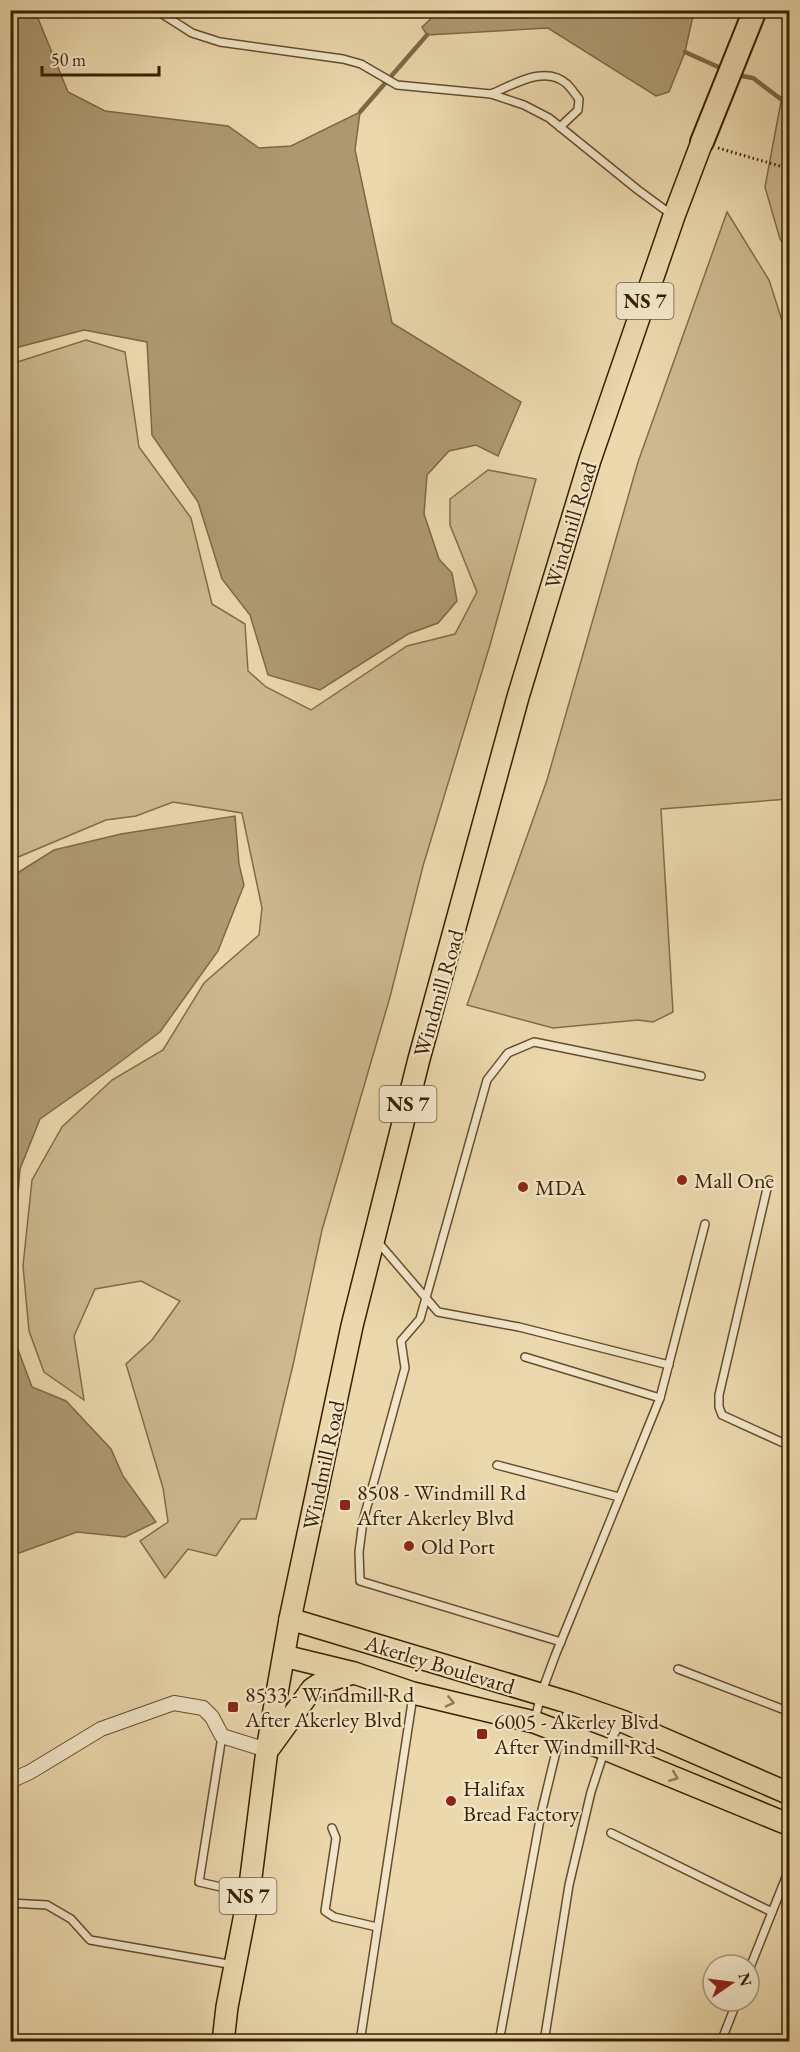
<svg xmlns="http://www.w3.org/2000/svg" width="800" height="2052" font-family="'EB Garamond',serif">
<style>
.green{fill:#cdb990;stroke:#836c48;stroke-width:1.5}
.water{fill:#ae9972;stroke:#7f6844;stroke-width:1.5}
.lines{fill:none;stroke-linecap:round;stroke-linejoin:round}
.stream{stroke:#7f6844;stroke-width:4.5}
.service-casing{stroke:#664d2b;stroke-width:10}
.minor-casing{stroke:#664d2b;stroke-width:16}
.primary-casing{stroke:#391f00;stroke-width:24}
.trunk-casing{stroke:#391f00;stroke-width:26}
.path{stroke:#391f00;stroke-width:3;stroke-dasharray:1.5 3;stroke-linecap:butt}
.service{stroke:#f2e6ca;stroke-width:7}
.minor{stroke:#f2e6ca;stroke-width:14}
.primary{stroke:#ebd8ad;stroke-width:21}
.trunk{stroke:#ebd8ad;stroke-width:22}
.oneway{stroke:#927c56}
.poi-dot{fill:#8f2418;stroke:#f2e6ca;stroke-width:2}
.labels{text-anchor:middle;stroke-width:4.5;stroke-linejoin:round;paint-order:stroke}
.shield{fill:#f2e6ca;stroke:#705b3d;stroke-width:1.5}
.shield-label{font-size:21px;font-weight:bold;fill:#391f00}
.street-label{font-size:22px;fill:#391f00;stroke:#f2e6ca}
.poi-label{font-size:22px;fill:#391f00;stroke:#f2e6ca;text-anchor:start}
</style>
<rect width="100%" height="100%" fill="#ebd8ad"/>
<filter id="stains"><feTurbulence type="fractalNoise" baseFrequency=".00333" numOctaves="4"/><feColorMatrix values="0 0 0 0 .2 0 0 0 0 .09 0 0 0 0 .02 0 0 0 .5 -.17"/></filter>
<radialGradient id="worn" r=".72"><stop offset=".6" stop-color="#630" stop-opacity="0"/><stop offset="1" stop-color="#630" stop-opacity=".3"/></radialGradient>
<g class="green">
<path d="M789 59V251L780 239 765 187Z"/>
<path d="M727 212 769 280 789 342V799L661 809 673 1012 653 1022 638 1020 553 1028 467 1005 547 780 638 462Z"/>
<path d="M86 340 125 352 139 447 191 518 212 604 245 624 248 671 266 687 311 710 407 646 455 634 477 592 450 525V499L488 470 536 479 490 645 423 866 390 997 322 1230 293 1365 256 1519H241L216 1556 188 1549 165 1578 140 1541 168 1522 163 1488 126 1364 152 1340 180 1301 141 1281 95 1289 74 1336 84 1400 44 1372 29 1331 23 1266 32 1180 62 1127 112 1080 163 1050 204 983 259 935 262 908 242 813 173 802 136 816 106 820 11 860V364Z"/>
</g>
<g class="water">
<path d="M11 10 35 11 68 92 105 111 228 126 259 148 291 146 360 112 355 150 392 323 521 402 498 456 476 445 449 451 427 475 424 514 439 559 452 573 457 601 438 623 408 634 320 690 268 675 250 615 222 579 198 502 152 435 147 342 84 330 11 349Z"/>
<path d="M439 11V10L694 11 685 52 669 92 656 96 548 28 427 35 422 27Z"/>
<path d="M235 816 239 864 244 885 218 951 160 1032 104 1074 40 1119 20 1169 14 1244V1339L32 1387 66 1401 111 1449 123 1476 156 1522 125 1537 77 1532 11 1556V877L54 850 121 834Z"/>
</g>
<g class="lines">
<g class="stream">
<path d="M685 52 725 70"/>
<path d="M736 75 753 78 790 106"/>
<path d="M360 112 427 35"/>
</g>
<g class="service-casing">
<g id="service">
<path d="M156 10 192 33 220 42 343 59 361 64 397 85 491 94 524 105 549 118 638 190 672 215"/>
<path d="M491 94C513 85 545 64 567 84 571 88 575 94 579 99L578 110 560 127"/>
<path d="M769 1180 719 1395V1407L722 1415 790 1446"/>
<path d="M377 1241 438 1312 519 1327 669 1365"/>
<path d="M525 1357 660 1398"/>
<path d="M497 1465 619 1497"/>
<path d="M561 1642 360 1581 359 1552 363 1521 405 1368 401 1341 420 1319 487 1080 508 1053 534 1042 701 1076"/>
<path d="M678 1669 790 1712"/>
<path d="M535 1720 541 1694 555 1656 660 1398 705 1224"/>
<path d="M222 1736 199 1882 247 1893"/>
<path d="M332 1828 336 1838 325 1911 334 1917 377 1927"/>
<path d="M611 1833 772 1912"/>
<path d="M10 1903 47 1905 71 1919 90 1940 234 1965"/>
<path d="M749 1970 790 1867"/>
<path d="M360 2042 413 1696"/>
<path d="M499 2042 541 1814 561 1731 570 1705"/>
<path d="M544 2042 569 1885 591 1792 605 1749 621 1723"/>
<path d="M721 2042 737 2001"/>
</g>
</g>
<g class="minor-casing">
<path id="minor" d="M10 1781 30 1772 101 1729 174 1703 203 1708 212 1717 222 1736 267 1750"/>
</g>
<g class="primary-casing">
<g id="primary">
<path d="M290 1619 570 1703 622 1721 790 1794"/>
<path d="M284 1656 354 1673 413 1693 534 1722 605 1749 790 1825"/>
<path d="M270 1747 312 1689 321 1683 353 1673"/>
<path d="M223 2042 227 2007 249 1893 267 1750 290 1619 352 1326 419 1059 518 697 590 460 674 216 702 142"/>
</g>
</g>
<g class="trunk-casing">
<path id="trunk" d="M702 142 755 10"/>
</g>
<path class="path" d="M718 148 790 169"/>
<use href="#service" class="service"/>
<use href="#minor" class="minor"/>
<use href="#primary" class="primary"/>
<use href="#trunk" class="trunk"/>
</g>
<defs><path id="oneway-chevron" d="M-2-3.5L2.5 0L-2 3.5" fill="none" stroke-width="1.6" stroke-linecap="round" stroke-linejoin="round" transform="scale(1.5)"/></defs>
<g class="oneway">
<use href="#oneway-chevron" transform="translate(450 1702) rotate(13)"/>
<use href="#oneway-chevron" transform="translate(674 1777) rotate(22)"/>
</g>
<g class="poi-dot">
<circle cx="682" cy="1180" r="6"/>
<circle cx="523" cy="1187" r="6"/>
<rect x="339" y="1499" width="12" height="12" rx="3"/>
<circle cx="409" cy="1546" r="6"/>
<rect x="227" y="1701" width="12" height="12" rx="3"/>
<rect x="476" y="1728" width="12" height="12" rx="3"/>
<circle cx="451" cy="1801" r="6"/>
</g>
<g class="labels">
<g class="shield">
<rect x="616.5" y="283" width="57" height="36" rx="4.5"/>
<rect x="379.5" y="1086" width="57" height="36" rx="4.5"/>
<rect x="219.5" y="1878" width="57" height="36" rx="4.5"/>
</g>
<g class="shield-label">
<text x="645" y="308">NS 7</text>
<text x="408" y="1111">NS 7</text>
<text x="248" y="1903">NS 7</text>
</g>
<g class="street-label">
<text transform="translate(570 525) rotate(-73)" y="8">Windmill Road</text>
<text transform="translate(438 993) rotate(-74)" y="8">Windmill Road</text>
<text transform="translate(323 1465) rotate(-78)" y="8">Windmill Road</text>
<text transform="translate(440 1664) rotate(17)" y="8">Akerley Boulevard</text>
</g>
<g class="poi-label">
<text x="694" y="1188">Mall One</text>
<text x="535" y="1195">MDA</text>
<text x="357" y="1500">8508 - Windmill Rd<tspan x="357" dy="25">After Akerley Blvd</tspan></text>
<text x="421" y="1554">Old Port</text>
<text x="245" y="1702">8533 - Windmill Rd<tspan x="245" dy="25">After Akerley Blvd</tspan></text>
<text x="494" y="1729">6005 - Akerley Blvd<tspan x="494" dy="25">After Windmill Rd</tspan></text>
<text x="463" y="1796">Halifax<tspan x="463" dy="25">Bread Factory</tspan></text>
</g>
</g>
<rect width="800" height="2052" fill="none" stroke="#ebd8ad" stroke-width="36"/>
<rect x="12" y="12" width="776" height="2028" fill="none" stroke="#391f00" stroke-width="3"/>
<rect x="18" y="18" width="764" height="2016" fill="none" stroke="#391f00" stroke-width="1.5"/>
<g transform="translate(731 1983) rotate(76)"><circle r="28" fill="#f2e6ca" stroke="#a89679" stroke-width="1.5"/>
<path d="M0-4.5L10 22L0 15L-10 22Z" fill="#8f2418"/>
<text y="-9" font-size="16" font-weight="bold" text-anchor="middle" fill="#391f00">N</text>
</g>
<path d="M42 66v9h117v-9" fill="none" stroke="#391f00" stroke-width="3"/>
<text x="51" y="66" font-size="18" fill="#391f00" stroke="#f2e6ca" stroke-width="4.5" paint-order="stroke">50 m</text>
<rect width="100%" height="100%" filter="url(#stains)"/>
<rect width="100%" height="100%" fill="url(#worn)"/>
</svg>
